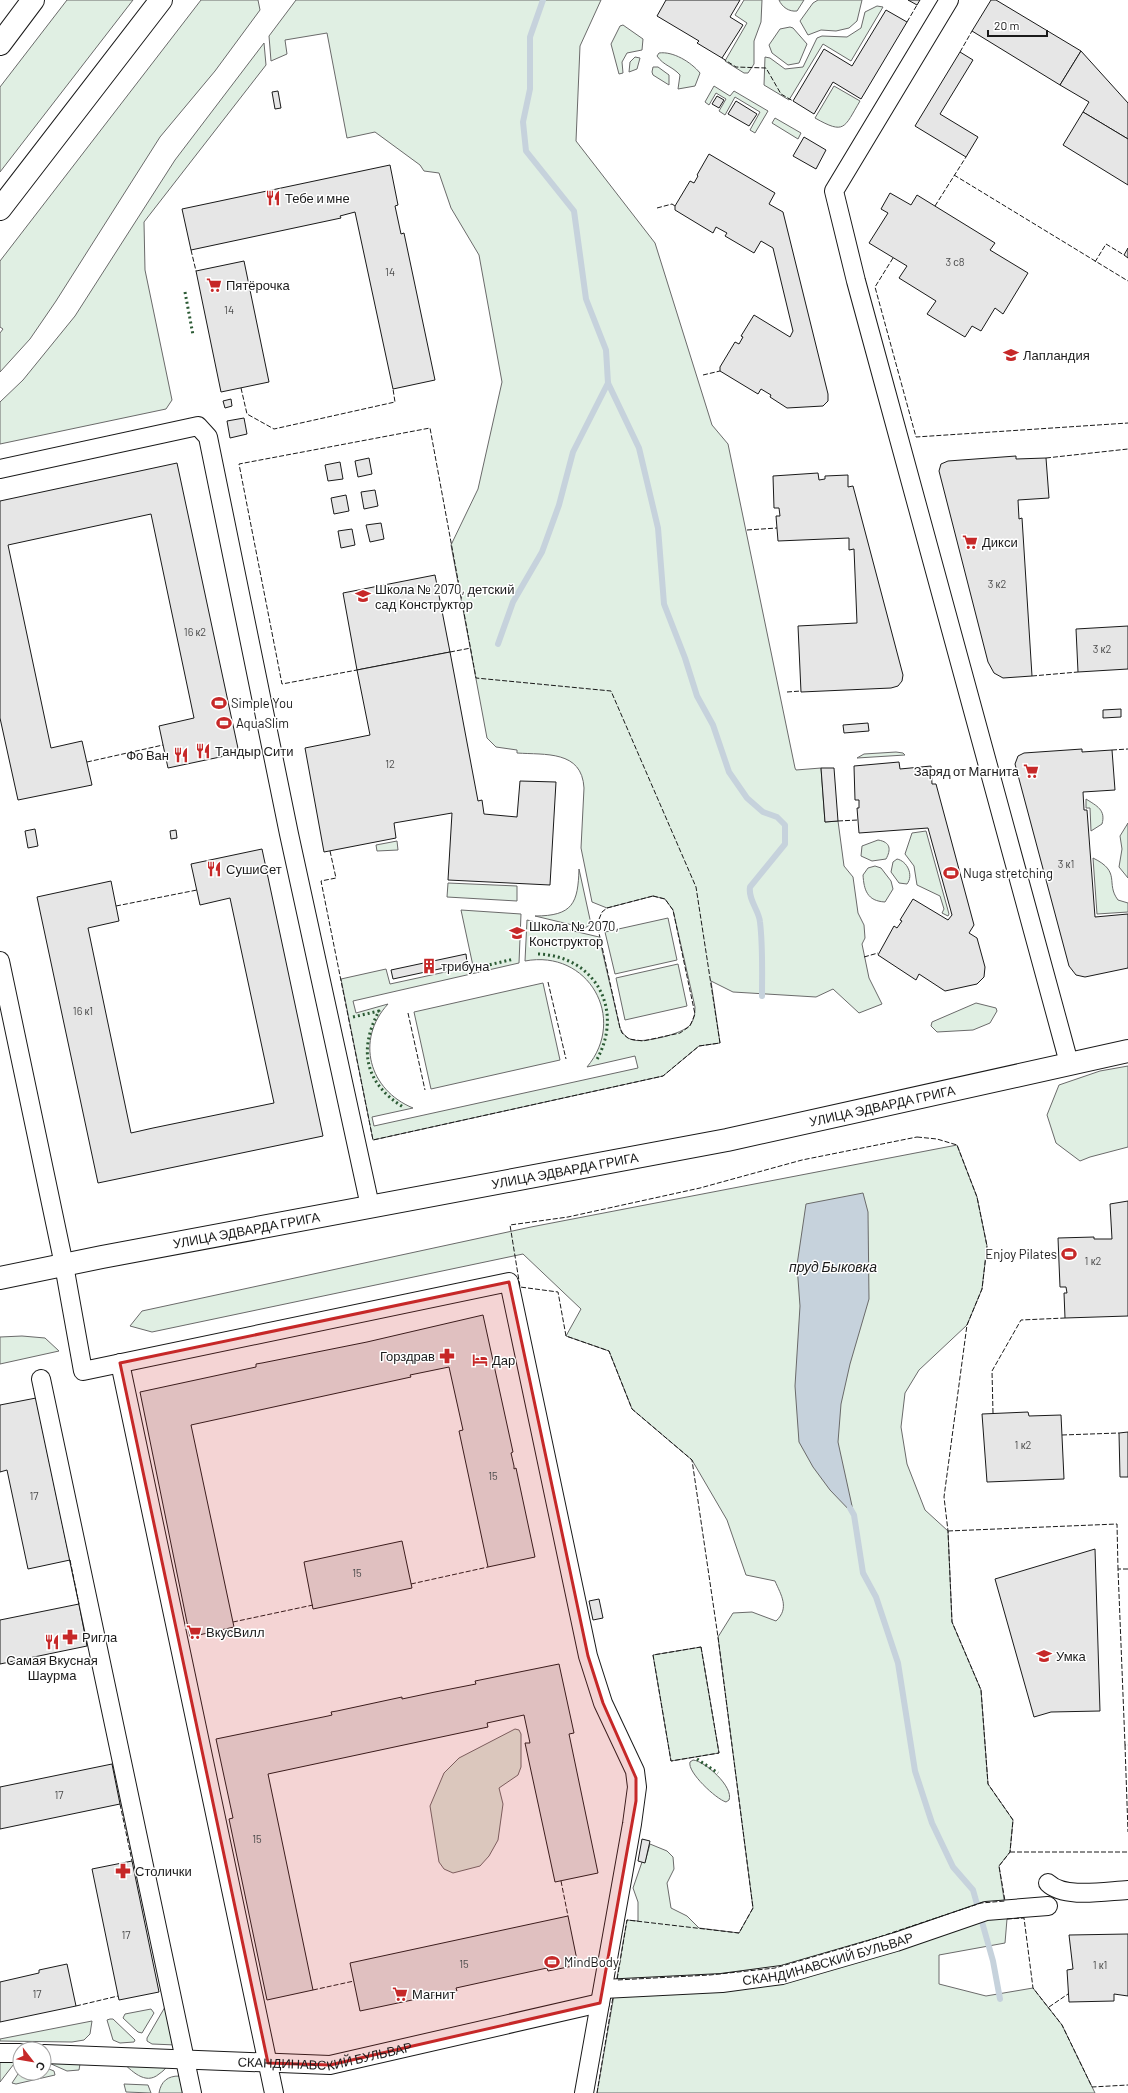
<svg xmlns="http://www.w3.org/2000/svg" width="1128" height="2093" font-family="Barlow,sans-serif">
<style>
.green{fill:#e0efe3;stroke:#6a6a6a}
.water{fill:#c6d2dc;stroke:#6a6a6a}
.lines{fill:none;stroke-linecap:round;stroke-linejoin:round}
.stream{stroke:#c6d2dc;stroke-width:6}
.building{fill:#e6e6e6;stroke:#1a1a1a}
.street-casing{stroke:#1a1a1a;stroke-width:20}
.secondary-casing{stroke:#1a1a1a;stroke-width:24}
.street{stroke:#fff;stroke-width:18}
.secondary{stroke:#fff;stroke-width:22}
.hedge{stroke:#2b5a34;stroke-width:3;stroke-dasharray:2 3;stroke-linecap:butt}
.fence{stroke:#1a1a1a;stroke-width:1;stroke-dasharray:5 2;stroke-linecap:butt}
.marked{fill:#c62828;fill-opacity:0.2;stroke:#c62828;stroke-width:3;stroke-linejoin:round}
.labels{text-anchor:middle;stroke-width:3;stroke-linejoin:round;paint-order:stroke}
.number-label{font-size:11px;fill:#4d4d4d}
.poi-label{font-size:13px;fill:#1a1a1a;stroke:#fff;text-anchor:start}
.street-label{font-size:13px;fill:#1a1a1a;stroke:#fff}
.water-label{font-size:14px;font-style:italic;fill:#1a1a1a;stroke:#fff}
</style>
<rect width="100%" height="100%" fill="#fff"/>
<g class="green">
<path d="M67 0H133L0 172V87Z"/>
<path d="M201 0H258L260 10 215 71 160 137 56 301 30 339 0 372V333L3 329 0 327V261Z"/>
<path d="M296 0H601L580 46 576 141 655 243 712 425 728 444 795 768 796 770 821 768 825 822 838 821 844 866 853 877 858 913 864 925 865 938 862 944 869 978 882 1004 859 1013 833 989 816 997 733 992 711 981 720 1043 699 1046 663 1076 373 1140 341 979 386 969 390 984 473 966 461 910 521 914 519 963 353 1001 356 1013 388 1004C355 1040 369 1090 413 1108L372 1117 374 1126 638 1068 635 1056 587 1067C628 1018 588 949 525 961L527 920 599 937 620 1028C623 1034 626 1038 633 1040 644 1043 683 1034 690 1025 694 1020 695 1014 695 1007L673 910 665 899 653 896 607 908 592 902 581 848 584 788C582 750 545 755 517 753V750L496 747 487 738 451 545 478 489 502 382 479 255 451 208 439 173 424 171 420 165 375 132 347 138 327 33 285 40 287 54 271 61 269 36Z"/>
<path d="M744 0H762L761 22 754 41V64L748 73H744L725 61 747 23 735 15Z"/>
<path d="M779 0H804L797 11C789 12 782 7 779 0Z"/>
<path d="M818 0H862L857 21 849 28 836 31 821 30 808 35 800 21 813 3Z"/>
<path d="M877 6 883 7 851 61 823 44 789 100 764 85 765 57 770 58 785 69 803 67 817 38 822 36 847 37 861 28 865 12Z"/>
<path d="M623 25 643 39 642 50 627 53 622 62 623 73 619 74 611 44 620 26Z"/>
<path d="M790 27 793 28 807 44 799 63 788 65 772 53 769 45 780 29Z"/>
<path d="M264 43 266 65 144 222 145 270 172 400 166 409 0 444V402L23 380 75 316 175 160Z"/>
<path d="M659 53C673 51 691 62 700 73L695 86 678 89 680 75C672 66 664 66 657 56Z"/>
<path d="M635 57 640 58 637 69 629 72 630 62Z"/>
<path d="M653 67H658L669 75V85L653 75 652 72Z"/>
<path d="M714 86 730 96 734 91 768 111 755 133 750 130 760 112 735 97 725 115 719 111 726 99 716 93 709 105 705 102Z"/>
<path d="M834 86 860 101C844 128 845 135 815 118Z"/>
<path d="M775 118 801 133 798 139 772 123Z"/>
<path d="M896 752 903 753 905 755 857 758 864 754Z"/>
<path d="M1086 799C1097 806 1106 810 1102 824L1091 831 1090 808H1086Z"/>
<path d="M1128 823V878L1119 867 1122 849 1120 836Z"/>
<path d="M926 831 949 914 948 916 942 913 944 909 940 896 917 885 914 866 905 854 912 833Z"/>
<path d="M878 840C891 842 891 850 886 859L872 861 861 856 862 846Z"/>
<path d="M397 841 398 850 377 851 376 845Z"/>
<path d="M1093 858C1122 872 1105 883 1118 900L1128 903V912L1097 914Z"/>
<path d="M897 859C907 861 914 875 907 884L899 883 891 872 893 862Z"/>
<path d="M875 866 881 868 891 881 893 889 885 902C867 901 864 890 863 875L868 868Z"/>
<path d="M579 869 591 924 585 928 535 916C573 916 578 903 579 869Z"/>
<path d="M448 883 517 886V901L447 897Z"/>
<path d="M668 918 677 960 615 974 605 932Z"/>
<path d="M678 964 687 1006 625 1020 616 978Z"/>
<path d="M543 983 560 1060 431 1089 414 1012Z"/>
<path d="M976 1003 996 1008 997 1011 990 1023 973 1030 937 1032 931 1026 932 1022Z"/>
<path d="M1128 1066V1147L1090 1157 1080 1161 1056 1143 1047 1115 1059 1085 1100 1071Z"/>
<path d="M957 1145 977 1197 987 1246 982 1289 967 1325 919 1370 905 1393 901 1427 907 1464 925 1510 948 1531 952 1622 981 1690 988 1784 1013 1820 1010 1852 999 1866 1007 1919 1005 1943 939 1955V1984L986 1996 1033 1988 1062 2025 1095 2093H597L627 1920 638 1921V1902L633 1888 642 1862H645L650 1844 667 1851 673 1857 674 1869 667 1883 671 1908 687 1916 699 1928 739 1933 753 1908 718 1637 733 1613 752 1612 776 1621C790 1608 781 1595 775 1581L746 1575 727 1520 692 1460 632 1409 609 1351 566 1336 581 1309 523 1254 152 1332 130 1326 142 1311 531 1227Z"/>
<path d="M22 1336 45 1338 59 1351 0 1364V1337Z"/>
<path d="M701 1647 719 1753 671 1761 653 1655Z"/>
<path d="M515 1729 519 1730 521 1734V1767L518 1775 499 1788 503 1804 498 1840 489 1856 480 1866 453 1873 444 1869 439 1862 430 1806 444 1773 459 1758Z"/>
<path d="M693 1760C705 1761 734 1787 729 1800L726 1802C716 1799 687 1772 690 1762Z"/>
<path d="M165 2007 176 2045 152 2044 147 2041V2038Z"/>
<path d="M151 2009 154 2013 142 2033 138 2032 123 2018 125 2014Z"/>
<path d="M110 2019H113L135 2040 134 2042 120 2043 113 2040 107 2020Z"/>
<path d="M92 2021 90 2034 84 2040 72 2042 0 2041V2039Z"/>
<path d="M0 2059 17 2060 0 2082Z"/>
<path d="M121 2061 167 2065C166 2069 163 2071 159 2074 145 2086 131 2070 121 2061Z"/>
<path d="M49 2063 80 2064 79 2070 67 2071Z"/>
<path d="M44 2067 54 2071 55 2075 16 2084 12 2083 20 2071V2073H44Z"/>
<path d="M179 2076 194 2093H159C161 2081 168 2076 179 2076Z"/>
<path d="M124 2084 148 2085 151 2093 126 2092Z"/>
</g>
<path class="water" d="M863 1193 868 1212 869 1299 850 1364 841 1404 838 1442 854 1515 830 1490 813 1467 799 1442 795 1386 800 1306 797 1265 806 1204Z"/>
<g class="lines">
<g class="stream">
<path d="M543 0 530 37V89L523 122 526 151 574 211 586 299 606 350 608 383 639 448 658 528 664 604 685 658 697 696 713 725 729 772 747 798 763 812 777 817 785 825V844L750 887C748 900 759 910 760 922 763 947 762 972 762 996"/>
<path d="M498 644 513 602 542 552 559 505 573 452 608 383"/>
<path d="M850 1508 854 1515 863 1573 876 1597 898 1663 915 1771 932 1823 953 1867 973 1890 993 1961 1000 1999"/>
</g>
</g>
<g class="building">
<path d="M666 0H740L730 17 743 25 722 58 697 43 699 41 657 16Z"/>
<path d="M908 0H920L917 5Z"/>
<path d="M991 0H996L1081 51 1060 85 972 31Z"/>
<path d="M886 10 907 22 861 99 833 82 814 114 793 101 824 49 852 66Z"/>
<path d="M1081 51 1128 103V139L1083 112 1089 102 1060 85Z"/>
<path d="M960 52 973 60 940 114 978 137 966 157 915 126Z"/>
<path d="M278 91 281 108 275 109 272 92Z"/>
<path d="M717 96 724 100 719 108 712 104Z"/>
<path d="M736 101 757 114 749 126 728 114Z"/>
<path d="M1083 112 1128 139V185L1063 145Z"/>
<path d="M804 137 826 150 816 169 793 156Z"/>
<path d="M709 154 775 193 769 204 783 212 828 394V401L823 406 787 408 770 397 771 395 761 389 758 394 720 371V367L735 342 739 344 743 337 741 336 754 315 790 337 793 331 773 248 761 241 754 253 725 236 727 233 716 227 713 233 675 210V206L690 181 694 183 698 176 697 175Z"/>
<path d="M390 165 398 205 395 206 401 234 404 233 435 380 393 389 355 212 340 216 341 218 191 250 182 209Z"/>
<path d="M890 193 911 205 917 195 995 243 990 250 1028 273 1003 314 995 308 981 331 972 326 965 337 927 314 936 301 899 278 907 266 869 243 888 213 881 209Z"/>
<path d="M1128 248V258L1124 255Z"/>
<path d="M244 261 269 382 221 392 196 271Z"/>
<path d="M231 399 232 406 225 408 223 401Z"/>
<path d="M244 418 247 434 230 438 227 421Z"/>
<path d="M1016 456V459L1046 458 1049 498 1018 500 1019 519 1022 518 1032 676 1003 678 994 673 988 662 939 471 941 464 948 461Z"/>
<path d="M369 458 372 474 358 477 355 461Z"/>
<path d="M340 462 343 479 328 481 325 465Z"/>
<path d="M177 463 239 753 168 768 159 726 194 718 151 514 8 545 51 748 82 741 92 785 18 800 0 718V501Z"/>
<path d="M818 473 819 480 825 479V476L848 475V487L853 486 903 675 902 681 898 686 891 688 801 692 798 626 857 623 854 549 849 550V538L778 541 776 516H780L779 508H774L773 476Z"/>
<path d="M375 490 378 506 364 509 361 492Z"/>
<path d="M346 495 349 511 334 514 331 498Z"/>
<path d="M381 523 384 539 370 542 366 525Z"/>
<path d="M352 529 355 545 341 548 338 531Z"/>
<path d="M435 575 450 652 357 670 343 593Z"/>
<path d="M1128 626V669L1078 672 1076 629Z"/>
<path d="M450 652 478 801 482 800 484 814 517 817 520 781 556 782 550 885 448 880 452 813 394 823 396 838 324 852 305 748 370 735 357 670Z"/>
<path d="M1121 709V717L1103 718V710Z"/>
<path d="M868 723 869 731 844 733 843 725Z"/>
<path d="M1082 749V752L1112 750 1115 790 1083 792 1084 810H1087L1095 917 1128 914V968L1085 977 1076 975 1069 966 1015 764 1018 756 1024 753Z"/>
<path d="M899 762 900 769 931 766 932 784H936L974 925 969 933 977 938 985 967 984 977 977 984 945 991 919 974 916 980 878 955 894 926 897 928 902 921 900 920 913 899 948 920 952 915 928 828 859 833 857 808H859V800H855L854 766Z"/>
<path d="M821 768H834L838 821 825 822Z"/>
<path d="M35 829 38 846 28 848 25 831Z"/>
<path d="M176 830 177 838 171 839 170 831Z"/>
<path d="M262 849 323 1136 98 1183 37 897 111 881 119 921 88 928 131 1133 153 1128 274 1103 230 898 200 905 191 864Z"/>
<path d="M466 954 467 963 393 979 391 970Z"/>
<path d="M1128 1201V1316L1065 1318 1064 1293H1067L1066 1287H1060L1058 1238 1094 1237V1239H1112L1110 1204Z"/>
<path d="M483 1315 513 1452 511 1453 514 1466V1469L516 1468 535 1557 488 1567 459 1431 463 1430 449 1367 410 1375 411 1377 191 1425 234 1627 190 1637 140 1392 256 1367V1364L262 1363 367 1342Z"/>
<path d="M36 1398 70 1560 28 1569 7 1470 0 1472V1405Z"/>
<path d="M1028 1412 1029 1416 1061 1415 1064 1479 987 1482 982 1414Z"/>
<path d="M1128 1432V1477H1120L1119 1433Z"/>
<path d="M402 1541 412 1588 313 1609 304 1562Z"/>
<path d="M1095 1549 1100 1711 1051 1712 1034 1717 995 1579Z"/>
<path d="M599 1599 603 1618 593 1620 589 1601Z"/>
<path d="M79 1604 87 1646 0 1664V1620Z"/>
<path d="M559 1664 574 1733 569 1734 598 1873 555 1882 525 1743H530L524 1715 487 1723 488 1727 268 1774 313 1990 267 2000 229 1819 233 1818 216 1739 328 1716 332 1715 331 1712 337 1711 402 1697V1699L435 1692 476 1684 475 1681Z"/>
<path d="M112 1764 120 1804 0 1829V1787Z"/>
<path d="M642 1839 650 1841 645 1863 638 1861Z"/>
<path d="M132 1861 159 1992 119 2000 92 1869Z"/>
<path d="M568 1916 578 1965 548 1971 547 1968 506 1977 456 1988 457 1991 450 1992 360 2011 350 1963Z"/>
<path d="M1128 1934V1996L1114 1994V2001L1069 2002 1067 1970 1073 1969 1069 1935Z"/>
<path d="M67 1964 76 2006 0 2022V1982L39 1973V1970Z"/>
</g>
<g class="lines">
<g class="street-casing">
<g id="street">
<path d="M949 0 834 191 856 281 1069 1063"/>
<path d="M0 469 198 426 208 437 289 834 370 1206"/>
<path d="M0 961 64 1265 83 1371 509 1282 588 1656 603 1703 635 1771 637 1787 632 1824 584 2093"/>
<path d="M120 1363 274 2093"/>
<path d="M41 1379 192 2093"/>
<path d="M1048 1883C1064 1899 1106 1891 1128 1890"/>
<path id="s1" d="M603 1989 722 1983 782 1975 896 1942 986 1911 1048 1906"/>
<path d="M0 2053H20"/>
<path id="s2" d="M44 2054 330 2065 600 2003"/>
</g>
</g>
<g class="secondary-casing">
<g id="secondary">
<path d="M0 44 33 0"/>
<path d="M0 209 161 0"/>
<path id="s3" d="M0 1278 102 1257 727 1140 1128 1051"/>
</g>
</g>
<use href="#street" class="street"/>
<use href="#secondary" class="secondary"/>
<g class="hedge">
<path d="M185 292 193 335"/>
<path d="M538 954C596 956 625 1011 596 1061"/>
<path d="M480 967 514 959"/>
<path d="M353 1017 379 1011C358 1050 365 1083 403 1107"/>
<path d="M697 1759 718 1773"/>
</g>
<g class="fence">
<path d="M907 22 917 5"/>
<path d="M960 52 972 31"/>
<path d="M722 58 736 67 766 68 781 94 793 101"/>
<path d="M954 175 1128 281"/>
<path d="M935 206 966 157"/>
<path d="M657 208 672 204 675 206"/>
<path d="M191 250 196 271"/>
<path d="M893 258 875 287 916 437 1128 423"/>
<path d="M1095 262 1106 244 1124 255"/>
<path d="M703 375 720 371"/>
<path d="M241 388 247 414 274 429 395 402 393 389"/>
<path d="M1046 458 1128 449"/>
<path d="M747 530 777 528"/>
<path d="M450 652 471 648"/>
<path d="M1032 676 1078 672"/>
<path d="M787 692 801 691"/>
<path d="M1112 750 1128 749"/>
<path d="M87 762 163 745"/>
<path d="M838 821 858 820"/>
<path d="M330 851 336 878 321 881 373 1140 663 1076 699 1046 720 1043 696 887 611 691 476 678 430 428 239 464 282 684 357 670"/>
<path d="M653 896 665 899 673 910 695 1014 690 1026 680 1033 643 1041 629 1039 622 1033 620 1028 597 924 602 912 607 908Z"/>
<path d="M116 906 197 890"/>
<path d="M864 957 878 953"/>
<path d="M548 982 566 1059"/>
<path d="M408 1013 425 1090"/>
<path d="M917 1137 937 1139 957 1145 977 1197 987 1246 982 1289 967 1325 944 1497 948 1531 952 1622 981 1690 988 1784 1013 1820 1010 1852 999 1866 1005 1901 981 1903 867 1941 775 1968 710 1975 617 1980 627 1920 739 1933 753 1908 718 1637 692 1460 632 1409 609 1351 566 1336 558 1292 520 1287 510 1225 568 1217 700 1188 802 1160Z"/>
<path d="M993 1413 992 1371 1021 1320 1065 1318"/>
<path d="M1062 1435 1119 1433"/>
<path d="M948 1531 1117 1524 1118 1569"/>
<path d="M70 1560 79 1604"/>
<path d="M1128 1569H1118L1125 1745H1128"/>
<path d="M411 1584 488 1567"/>
<path d="M233 1622 313 1605"/>
<path d="M701 1647 719 1753 671 1761 653 1655Z"/>
<path d="M1125 1745 1128 1832"/>
<path d="M120 1804 132 1861"/>
<path d="M1010 1852H1128"/>
<path d="M561 1881 568 1916"/>
<path d="M1007 1919 1024 1918 1033 1988 1062 2025 1092 2087 1128 2085"/>
<path d="M313 1990 354 1981"/>
<path d="M76 2006 118 1996"/>
<path d="M1049 2007 1068 1994"/>
<path d="M597 2093 613 1997"/>
</g>
</g>
<path class="marked" d="M509 1282 588 1656 603 1703 636 1778V1801L600 2003 330 2065 268 2063 120 1363Z"/>
<defs>
<g id="restaurant-bare" transform="scale(1.2)"><path d="M-5-6h1v4h1v-4h1v4h1v-4h1v5L-1.5 .5V6h-2V.5L-5-1ZM5-6V6H3V1.5H1.5Q1.5-4 5-6Z" fill="#c62828" stroke="#fff" stroke-width="2.5" paint-order="stroke"/></g>
<g id="supermarket-bare" transform="scale(1.2)"><path d="M-6-5.5h2.5l.6 2H6L4.5 2H-2.5L-4.4-4H-6ZM-1.5 3.2a1.3 1.3 0 1 0 .1 0ZM3 3.2a1.3 1.3 0 1 0 .1 0Z" fill="#c62828" stroke="#fff" stroke-width="2.5" paint-order="stroke"/></g>
<g id="school-bare" transform="scale(1.2)"><path d="M0-5L7-2L0 1L-7-2ZM-4 1L0 2.5L4 1V4Q0 6-4 4Z" fill="#c62828" stroke="#fff" stroke-width="2.5" paint-order="stroke"/></g>
<g id="stadium-bare" transform="scale(1.2)"><path d="M0-5a6.5 5 0 1 0 0 10a6.5 5 0 1 0 0-10ZM-3.5-1.8h7v3.6h-7Z" fill="#c62828" stroke="#fff" stroke-width="2.5" paint-order="stroke"/></g>
<g id="building-bare" transform="scale(1.2)"><path d="M-4-6H4V6H1V3H-1V6H-4ZM-2.5-4.3h1.7v1.8h-1.7ZM.8-4.3h1.7v1.8H.8ZM-2.5-1h1.7V.8h-1.7ZM.8-1h1.7V.8H.8Z" fill="#c62828" stroke="#fff" stroke-width="2.5" paint-order="stroke"/></g>
<g id="pharmacy-bare" transform="scale(1.2)"><path d="M-2-6h4v4h4v4h-4v4h-4v-4h-4v-4h4Z" fill="#c62828" stroke="#fff" stroke-width="2.5" paint-order="stroke"/></g>
<g id="hotel-bare" transform="scale(1.2)"><path d="M-6-4.5h1.5V1H6V5H4.5V3h-9V5H-6ZM-4 0a1.8 1.8 0 1 1 3.6 0ZM.5 0V-2.5h3Q6-2.5 6 0Z" fill="#c62828" stroke="#fff" stroke-width="2.5" paint-order="stroke"/></g>
</defs>
<g fill-rule="evenodd">
<use href="#restaurant-bare" x="273" y="198"/>
<use href="#supermarket-bare" x="214" y="285"/>
<use href="#school-bare" x="1011" y="355"/>
<use href="#supermarket-bare" x="970" y="542"/>
<use href="#school-bare" x="363" y="596"/>
<use href="#stadium-bare" x="219" y="703"/>
<use href="#stadium-bare" x="224" y="723"/>
<use href="#restaurant-bare" x="203" y="751"/>
<use href="#restaurant-bare" x="181" y="755"/>
<use href="#supermarket-bare" x="1031" y="771"/>
<use href="#restaurant-bare" x="214" y="869"/>
<use href="#stadium-bare" x="951" y="873"/>
<use href="#school-bare" x="517" y="933"/>
<use href="#building-bare" x="429" y="966"/>
<use href="#stadium-bare" x="1069" y="1254"/>
<use href="#pharmacy-bare" x="447" y="1356"/>
<use href="#hotel-bare" x="480" y="1360"/>
<use href="#supermarket-bare" x="194" y="1632"/>
<use href="#pharmacy-bare" x="70" y="1637"/>
<use href="#restaurant-bare" x="52" y="1642"/>
<use href="#school-bare" x="1044" y="1656"/>
<use href="#pharmacy-bare" x="123" y="1871"/>
<use href="#stadium-bare" x="552" y="1962"/>
<use href="#supermarket-bare" x="400" y="1994"/>
</g>
<g class="labels">
<g class="number-label">
<text x="955" y="266">3 с8</text>
<text x="390" y="276">14</text>
<text x="229" y="314">14</text>
<text x="997" y="588">3 к2</text>
<text x="195" y="636">16 к2</text>
<text x="1102" y="653">3 к2</text>
<text x="390" y="768">12</text>
<text x="1066" y="868">3 к1</text>
<text x="83" y="1015">16 к1</text>
<text x="1093" y="1265">1 к2</text>
<text x="1023" y="1449">1 к2</text>
<text x="493" y="1480">15</text>
<text x="34" y="1500">17</text>
<text x="357" y="1577">15</text>
<text x="59" y="1799">17</text>
<text x="257" y="1843">15</text>
<text x="126" y="1939">17</text>
<text x="464" y="1968">15</text>
<text x="1100" y="1969">1 к1</text>
<text x="37" y="1998">17</text>
</g>
<g class="poi-label">
<text x="285" y="203">Тебе и мне</text>
<text x="226" y="290">Пятёрочка</text>
<text x="1023" y="360">Лапландия</text>
<text x="982" y="547">Дикси</text>
<text x="375" y="594">Школа № 2070, детский<tspan x="375" dy="15">сад Конструктор</tspan></text>
<text x="231" y="708">Simple You</text>
<text x="236" y="728">AquaSlim</text>
<text x="215" y="756">Тандыр Сити</text>
<text x="169" y="760" text-anchor="end">Фо Ван</text>
<text x="1019" y="776" text-anchor="end">Заряд от Магнита</text>
<text x="226" y="874">СушиСет</text>
<text x="963" y="878">Nuga stretching</text>
<text x="529" y="931">Школа № 2070,<tspan x="529" dy="15">Конструктор</tspan></text>
<text x="441" y="971">трибуна</text>
<text x="1057" y="1259" text-anchor="end">Enjoy Pilates</text>
<text x="435" y="1361" text-anchor="end">Горздрав</text>
<text x="492" y="1365">Дар</text>
<text x="206" y="1637">ВкусВилл</text>
<text x="82" y="1642">Ригла</text>
<text x="1056" y="1661">Умка</text>
<text x="52" y="1665" text-anchor="middle">Самая Вкусная<tspan x="52" dy="15">Шаурма</tspan></text>
<text x="135" y="1876">Столички</text>
<text x="564" y="1967">MindBody</text>
<text x="412" y="1999">Магнит</text>
</g>
<g class="street-label">
<text dy="5" stroke="none"><textPath href="#s3" startOffset="899">УЛИЦА ЭДВАРДА ГРИГА</textPath></text>
<text dy="5" stroke="none"><textPath href="#s3" startOffset="575">УЛИЦА ЭДВАРДА ГРИГА</textPath></text>
<text dy="5" stroke="none"><textPath href="#s3" startOffset="251">УЛИЦА ЭДВАРДА ГРИГА</textPath></text>
<text dy="5" stroke="none"><textPath href="#s1" startOffset="228">СКАНДИНАВСКИЙ БУЛЬВАР</textPath></text>
<text dy="5" stroke="none"><textPath href="#s2" startOffset="282">СКАНДИНАВСКИЙ БУЛЬВАР</textPath></text>
</g>
<g class="water-label">
<text x="833" y="1272">пруд Быковка</text>
</g>
</g>
<g transform="translate(32 2061) rotate(121)"><circle r="19" fill="#ffffff" stroke="#a3a3a3"/>
<path d="M0-3L7 15L0 10L-7 15Z" fill="#c62828"/>
<text y="-6" font-size="11" font-weight="bold" text-anchor="middle" fill="#1a1a1a">С</text>
</g>
<path d="M988 30v6h59v-6" fill="none" stroke="#1a1a1a" stroke-width="2"/>
<text x="994" y="30" font-size="12" fill="#1a1a1a" stroke="#ffffff" stroke-width="3" paint-order="stroke">20 m</text>
</svg>
